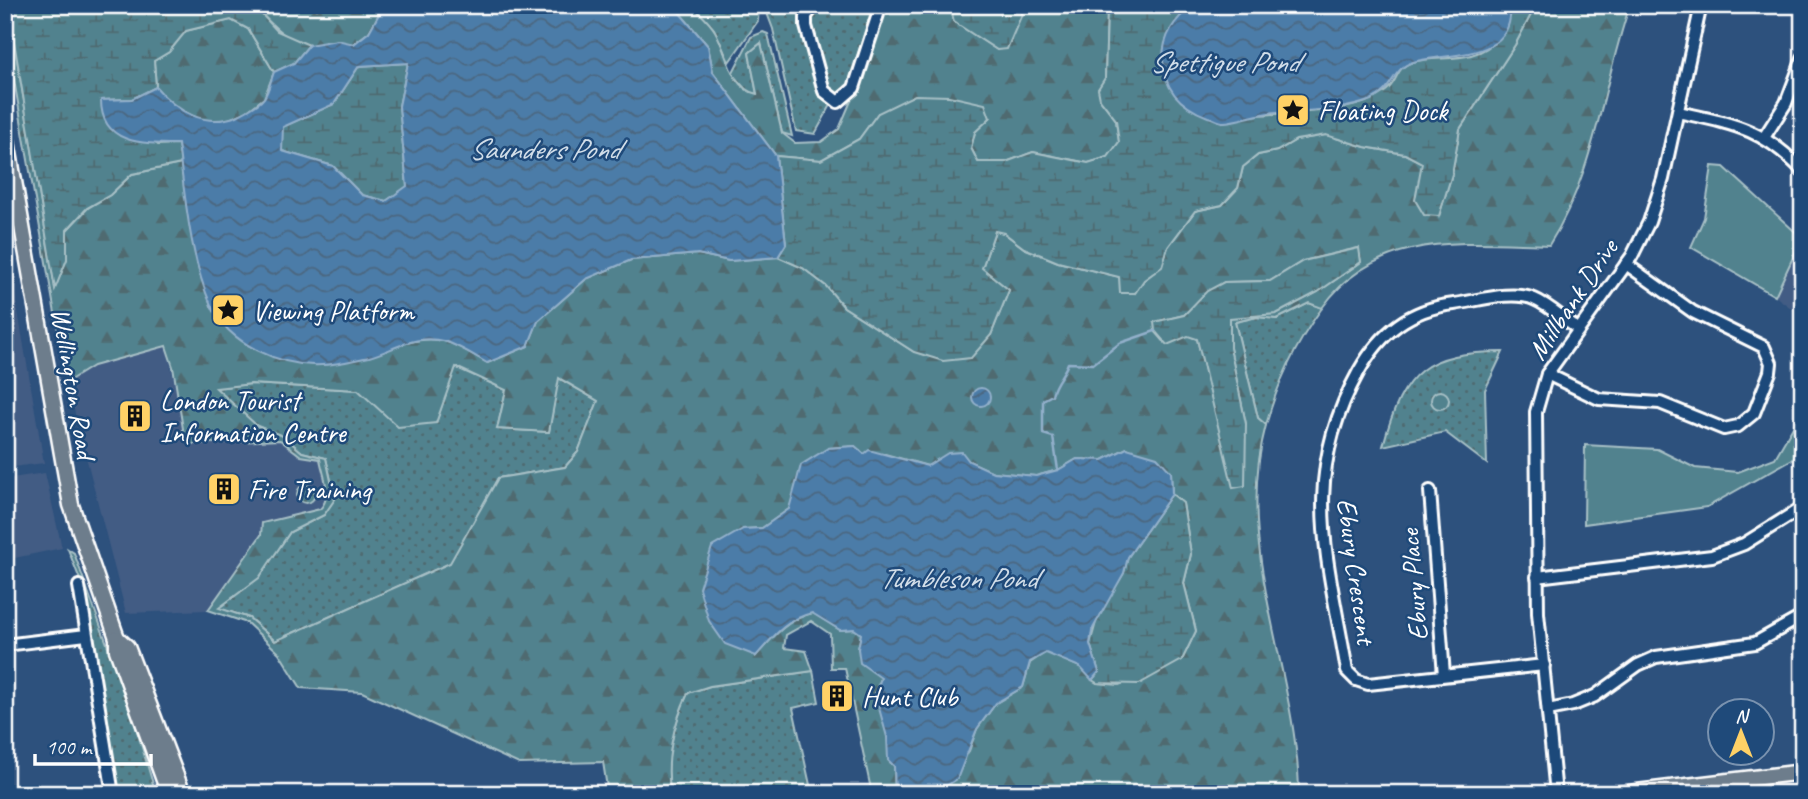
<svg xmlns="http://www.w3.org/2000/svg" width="1808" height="799" font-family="Caveat,sans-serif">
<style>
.built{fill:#425c84}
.grass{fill:url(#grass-dots);stroke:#a8c0c6;stroke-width:2}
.forest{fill:url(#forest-firs);stroke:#a8c0c6;stroke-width:2;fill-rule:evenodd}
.wetland{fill:url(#wetland-marsh);stroke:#a8c0c6;stroke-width:2}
.green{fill:#51828e;stroke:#a8c0c6;stroke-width:2}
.water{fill:url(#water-waves);stroke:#93b0cb;stroke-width:2;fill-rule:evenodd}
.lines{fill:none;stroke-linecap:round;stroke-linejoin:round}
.stream{stroke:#93b0cb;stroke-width:2.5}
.minor-casing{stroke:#fff;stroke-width:16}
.major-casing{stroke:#fff;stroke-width:19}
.minor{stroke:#1f4a7a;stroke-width:10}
.major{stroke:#6d7d8c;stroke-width:14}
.labels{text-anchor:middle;stroke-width:5;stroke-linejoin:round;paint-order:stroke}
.poi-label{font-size:28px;fill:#fff;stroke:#1f4a7a;text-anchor:start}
.street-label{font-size:28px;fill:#fff;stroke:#1f4a7a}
.water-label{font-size:30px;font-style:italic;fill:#d2dee9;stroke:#1f4a7a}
</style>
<defs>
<pattern id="grass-dots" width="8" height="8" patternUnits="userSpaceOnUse" patternTransform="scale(1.75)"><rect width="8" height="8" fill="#51828e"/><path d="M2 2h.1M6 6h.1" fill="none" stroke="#4f6a70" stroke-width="1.8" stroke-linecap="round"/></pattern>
<pattern id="forest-firs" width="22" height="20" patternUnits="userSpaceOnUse" patternTransform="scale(1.75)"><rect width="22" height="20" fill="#51828e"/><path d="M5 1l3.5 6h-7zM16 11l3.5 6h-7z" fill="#4f6a70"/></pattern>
<pattern id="wetland-marsh" width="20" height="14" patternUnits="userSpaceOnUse" patternTransform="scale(1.75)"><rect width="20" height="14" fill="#51828e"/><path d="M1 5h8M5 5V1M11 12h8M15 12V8" fill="none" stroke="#4f6a70"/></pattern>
<pattern id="water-waves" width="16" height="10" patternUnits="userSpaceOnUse" patternTransform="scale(1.75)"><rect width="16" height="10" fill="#4b7ca8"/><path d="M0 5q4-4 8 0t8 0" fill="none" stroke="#4b667f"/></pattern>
</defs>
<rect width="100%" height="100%" fill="#2d517d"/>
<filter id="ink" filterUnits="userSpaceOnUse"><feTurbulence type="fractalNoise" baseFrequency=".0143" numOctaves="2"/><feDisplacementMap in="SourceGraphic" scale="14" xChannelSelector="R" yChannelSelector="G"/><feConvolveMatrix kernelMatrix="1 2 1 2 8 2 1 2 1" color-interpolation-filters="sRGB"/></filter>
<g filter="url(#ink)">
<g class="built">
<path d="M5 236 44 463 5 468Z"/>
<path d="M1803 237V317L1775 296Z"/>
<path d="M166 346 189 444 280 440 301 456 320 459 328 497 320 509 262 523 261 535 208 610 126 613 67 382 93 366Z"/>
<path d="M45 473 62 548 5 560V479Z"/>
</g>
<g class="grass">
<path d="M692 5H759L758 21 729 62 714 29Z"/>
<path d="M764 5H873L848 86 837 94 815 134 796 131 773 29Z"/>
<path d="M763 32 768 34 792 136 782 133 761 43 749 53 757 94 749 93 732 74 751 37Z"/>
<path d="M1309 303 1322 308C1295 345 1278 381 1266 425L1258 418 1235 322 1257 317 1277 319Z"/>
<path d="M1503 352 1485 390 1487 464 1445 432 1383 446C1403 370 1426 352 1503 352Z"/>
<path d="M455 367 506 390 497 429 549 432 558 378 598 401 578 452 565 467 498 478 451 563 275 641 249 618 218 608 259 577 290 532 324 515 335 498 326 458 302 452 283 436 257 426 215 388 251 384 359 390 436 423Z"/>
<circle cx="306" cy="494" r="9"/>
<path d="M68 549 74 553 114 663 118 667 156 794H119L86 595Z"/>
<path d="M813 671 819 702 793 708 812 794H671C663 762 674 723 688 693L710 686Z"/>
</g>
<g class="forest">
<path d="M5 5H8L55 288 67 259V230L88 208 110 195 132 174 181 164 190 224 211 306 407 343C443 333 456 345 488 363L528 346 538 321 586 279 631 260 698 254 729 261 778 257 803 268 826 286 844 307 914 352 991 335 1009 290 982 268 995 231 1004 233 1024 248 1058 262 1120 277 1135 293 1144 280 1161 267 1168 247 1195 211 1222 205 1238 188 1243 167 1258 155 1277 151 1296 140 1326 135 1365 147 1405 154 1423 163 1439 216 1452 174 1460 129 1515 45 1536 5H1630C1602 86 1596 171 1549 245 1464 243 1377 230 1322 308L1309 303 1277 319 1257 317 1235 322 1258 418 1266 425C1233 546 1295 667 1299 788L1283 789 1281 794H934L969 751 977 729 996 703 1023 687 1030 663 1046 652 1080 667 1097 683 1119 685 1182 660 1196 631 1184 583 1191 554 1183 504 1172 494 1171 472 1127 448 1103 460 1077 459 1058 470 1036 476 993 472 969 461 928 466 885 454H864L855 446 828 448 797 488 789 509 762 528 743 529 756 656C773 637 787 619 813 613L840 630 854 629 861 634 858 649 881 678 875 694C884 713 890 738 888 760L894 766 895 794H872L845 668H831L830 634 811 621 786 635 784 648 806 651 813 671 710 686 688 693C674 723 664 762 671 794H608L603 762 519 764 362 692 301 688 279 653 247 623 208 610 261 535 262 523 320 509C333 496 323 475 320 459L301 456 280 440 189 444 184 435 173 367 166 346 93 366 67 382 5 29ZM1358 248 1361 262 1318 292 1276 314 1229 317 1230 348 1246 424 1224 447 1197 339 1155 322 1184 315 1224 282 1270 281 1303 261ZM456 367 506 390 497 429 549 432 559 378 598 401 578 452 565 467 498 478 450 563 275 641 249 618 219 608 259 578 290 532 324 515 335 499 326 458 302 452 283 436 257 426 216 388 251 384 358 390 398 427 436 423Z"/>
<path d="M218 5H384L369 32 353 44C333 39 327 46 310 45 288 43 270 23 256 8L227 9Z"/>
<path d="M484 5H586C565 15 505 15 484 5Z"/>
<path d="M673 5H692C699 13 709 21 715 31 727 51 729 88 757 94L749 53 761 43 782 133 795 143 821 142 839 129 865 68 884 5H961L952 13 954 22 997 50 1022 14V5H1113L1107 12 1105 78 1100 99 1116 120 1119 142 1108 157 1088 163 1033 152 1006 162H978L971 148 975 132 990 118 878 113 859 139 821 160 776 156 713 72 708 46Z"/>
<path d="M231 20 248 29 274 72 264 98 246 112 224 121H203L169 104 156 87 154 61 169 52 185 31Z"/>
</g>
<g class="wetland">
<path d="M8 5 256 8 277 31 309 45 294 63 274 72 248 29 231 20 186 31 169 52 154 61 156 87 132 99 102 100 158 145 178 144 181 164 132 174 110 195 87 208 67 230V259L55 289Z"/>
<path d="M961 5H1005L1006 8 1022 5V14L1007 49 997 50 954 22 952 13Z"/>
<path d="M1113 5H1193C1174 20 1165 36 1163 60L1223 122C1270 108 1320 118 1366 102 1372 99 1384 94 1389 88 1399 78 1396 67 1413 62 1431 57 1453 60 1471 55 1493 50 1512 27 1510 5H1536L1515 45 1460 129 1452 174 1439 216 1424 215 1415 200 1422 163 1405 154 1365 147 1326 135 1296 140 1277 151 1258 155 1243 167 1238 188 1222 205 1195 211 1168 247 1162 267 1144 280 1135 293H1120L1119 277 1058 262 1024 248 1004 233 995 231 982 268 1009 290 991 335 971 358 943 361 914 352 844 307 826 286 803 268 778 257 786 244 776 156 821 160 859 139 878 113 915 95 949 96 985 104 990 118 975 132 971 148 978 162H1006L1033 152 1088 163 1108 157 1119 142 1116 120 1100 99 1098 89 1105 78 1107 12Z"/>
<path d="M408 63 399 106 407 187 386 201 362 195 333 166 282 151V127L334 104 359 66Z"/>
<path d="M1359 248 1361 262 1318 292 1276 314 1230 318V348L1246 424 1245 486 1233 488 1197 339 1188 336 1167 345 1155 331 1154 322 1184 315 1207 291 1224 282 1270 281 1303 261Z"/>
<path d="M1172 494 1183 503 1191 554 1184 583 1196 631 1182 660 1139 684 1097 683 1092 680 1099 672 1090 644 1098 615 1124 573 1128 557Z"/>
</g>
<g class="green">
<path d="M1712 166 1724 167 1802 238 1775 296 1691 247 1704 218Z"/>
<circle cx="1440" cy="400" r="9"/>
<path d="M1803 410V453L1707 507 1584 524 1585 445 1657 449 1695 468 1738 472 1775 458Z"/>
</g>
<g class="water">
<path d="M384 5H484C513 19 555 12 586 5 609 0 648 5 673 5L708 46 713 72 776 156 786 244 778 257 729 261 698 254 631 260 586 279 538 321 528 346 487 363C458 346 438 331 404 344 392 348 381 354 369 357 354 360 337 365 322 365 281 367 228 344 211 305 190 259 185 194 178 144 144 144 101 145 101 100L132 99 156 87C177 112 205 128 237 116 245 112 259 105 264 98 269 91 271 79 274 72L294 63 309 45 337 40 354 44 369 32ZM408 63 399 106 407 186 386 201 362 195 333 166 282 151 283 127 334 104 359 66Z"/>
<path d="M1193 5H1510C1516 62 1447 52 1413 62 1391 69 1394 90 1371 100 1341 112 1308 110 1276 112 1260 113 1235 122 1224 122 1219 122 1213 118 1208 117 1181 107 1163 89 1163 59 1163 35 1175 19 1193 5Z"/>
<circle cx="981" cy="397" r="9"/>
<path d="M855 446 864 454 869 450 927 466 948 453 962 452 969 461 993 472 1036 476 1058 470 1077 459 1103 460 1127 448 1157 457 1171 472 1172 494 1128 557 1124 573 1092 630 1090 644 1099 672 1092 680 1080 667 1046 653 1030 662 1023 687 996 703 977 729 957 779 934 794H895L894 766 888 760 887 737 875 694 881 678 860 663 858 649 861 634 854 629 840 630 812 613C786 619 773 637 756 656L725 644 709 621 699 588 712 547 743 529 762 528 789 509 801 465 828 448Z"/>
</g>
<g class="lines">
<g class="stream">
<path d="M317 9 319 5"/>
<path d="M1058 470 1053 437 1043 434V400L1052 395C1055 381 1064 375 1068 363L1093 364 1120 343 1155 331"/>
</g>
<g class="minor-casing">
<g id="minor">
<path d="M815 5 806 16V26L824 91 838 102 854 88 881 5"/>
<path d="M1678 112C1733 124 1763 128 1803 171"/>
<path d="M1765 136 1786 103 1803 58"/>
<path d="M1547 374 1599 399 1660 403 1724 429 1738 426 1754 413 1770 372 1771 363 1764 347 1693 312 1626 264"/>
<path d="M1430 491 1444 675"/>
<path d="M1537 577 1712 556 1744 544 1803 507"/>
<path d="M79 586 113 794"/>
<path d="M5 645 86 635"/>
<path d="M1544 665 1368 684 1356 680 1347 671C1328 557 1299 479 1359 371 1381 332 1410 309 1454 304 1477 301 1512 290 1534 299 1549 305 1564 320 1578 329"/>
<path d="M1548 710 1573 705 1595 696 1638 665 1656 657 1755 643 1803 616"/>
<path d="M1556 794 1538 613 1536 412 1547 374 1632 256 1649 222 1663 179 1701 5"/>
</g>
</g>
<g class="major-casing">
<g id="major">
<path d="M5 130 71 505 117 638V650L169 794"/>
<path d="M117 638 127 647 183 794"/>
<path d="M1620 794 1803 772"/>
</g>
</g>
<use href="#minor" class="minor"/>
<use href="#major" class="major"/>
</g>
</g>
<defs>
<g id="sight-square" transform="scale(1.75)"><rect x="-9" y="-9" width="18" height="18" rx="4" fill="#ffd166" stroke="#1f4a7a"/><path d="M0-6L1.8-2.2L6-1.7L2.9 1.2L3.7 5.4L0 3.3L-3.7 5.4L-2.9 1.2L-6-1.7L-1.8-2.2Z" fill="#111"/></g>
<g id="building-square" transform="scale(1.75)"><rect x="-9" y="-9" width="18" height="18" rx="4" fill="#ffd166" stroke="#1f4a7a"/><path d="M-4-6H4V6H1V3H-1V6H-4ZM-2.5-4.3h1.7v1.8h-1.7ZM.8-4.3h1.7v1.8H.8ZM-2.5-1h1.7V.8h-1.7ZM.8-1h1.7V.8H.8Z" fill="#111"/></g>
</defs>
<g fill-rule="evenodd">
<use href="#sight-square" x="1293" y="110"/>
<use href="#sight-square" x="228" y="310"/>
<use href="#building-square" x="135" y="416"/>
<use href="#building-square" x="224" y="489"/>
<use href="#building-square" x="837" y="696"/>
</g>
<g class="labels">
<g class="poi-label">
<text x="1318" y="120">Floating Dock</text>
<text x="252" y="320">Viewing Platform</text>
<text x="160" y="410">London Tourist<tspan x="160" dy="32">Information Centre</tspan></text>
<text x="248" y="499">Fire Training</text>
<text x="862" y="706">Hunt Club</text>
</g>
<g class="street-label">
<text transform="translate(1572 299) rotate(-56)" y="10">Millbank Drive</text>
<text transform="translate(74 383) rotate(80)" y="10">Wellington Road</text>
<text transform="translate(1357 571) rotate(82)" y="10">Ebury Crescent</text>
<text transform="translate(1413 585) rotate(-95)" y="10">Ebury Place</text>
</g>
<g class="water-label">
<text x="1224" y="72">Spettigue Pond</text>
<text x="544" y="159">Saunders Pond</text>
<text x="958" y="588">Tumbleson Pond</text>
</g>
</g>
<rect width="1808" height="799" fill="none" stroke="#1f4a7a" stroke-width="28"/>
<rect x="14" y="14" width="1780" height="771" fill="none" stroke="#fff" stroke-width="2.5" filter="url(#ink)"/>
<g transform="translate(1741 732)"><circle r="33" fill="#1f4a7a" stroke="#7992af" stroke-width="2"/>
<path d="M0-5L12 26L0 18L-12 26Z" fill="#ffd166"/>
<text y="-10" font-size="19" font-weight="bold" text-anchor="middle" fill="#ffffff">N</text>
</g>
<path d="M35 754v10h116v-10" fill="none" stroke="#ffffff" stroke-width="3.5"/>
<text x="46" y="754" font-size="21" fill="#ffffff" stroke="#1f4a7a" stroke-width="5" paint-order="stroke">100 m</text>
</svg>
